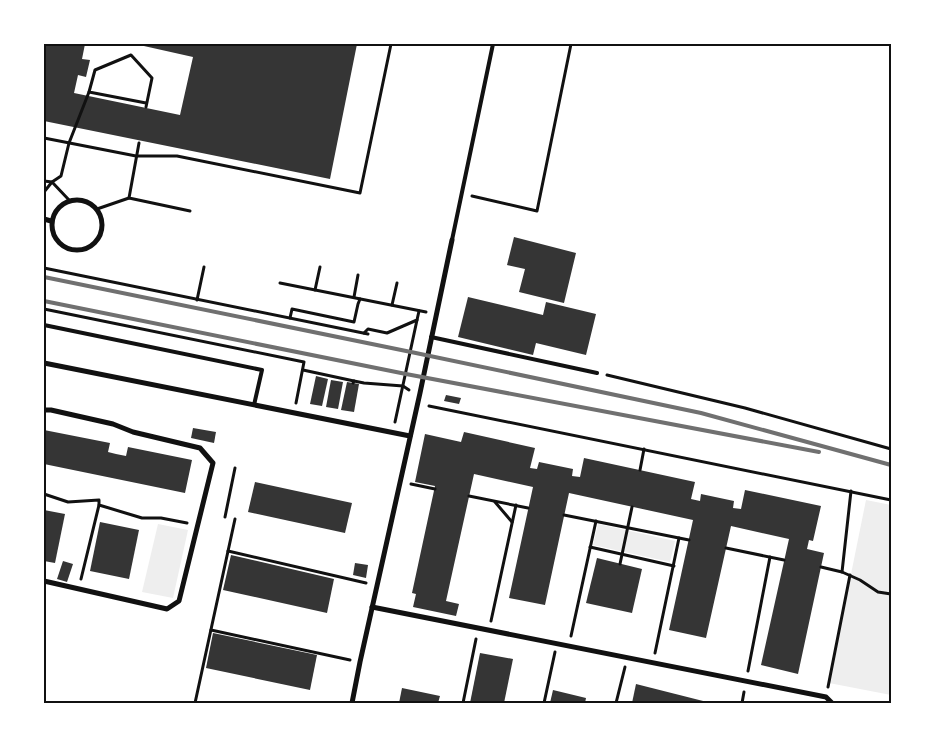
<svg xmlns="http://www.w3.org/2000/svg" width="935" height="747" font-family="'Work Sans',sans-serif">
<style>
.green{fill:#eee}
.building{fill:#353535}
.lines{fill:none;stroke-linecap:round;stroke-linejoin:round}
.path{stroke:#111;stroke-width:3}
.service{stroke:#111;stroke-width:4}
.minor{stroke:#111;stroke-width:5}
.rail{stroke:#707070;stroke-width:4}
.neatline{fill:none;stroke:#111;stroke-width:2}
</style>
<rect width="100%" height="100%" fill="#fff"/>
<g class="green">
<path d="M866 500 891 505V695L829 683Z"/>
<path d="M158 524 188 530 173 598 142 592Z"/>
<path d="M598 524 675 541 670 562 593 545Z"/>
</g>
<g class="building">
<path d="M44 44H85L82 59 90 60 86 77 78 75 74 93 180 115 193 57 135 44H357L330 179 44 121Z"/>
<path d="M514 237 576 253 564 303 519 292 525 269 507 265Z"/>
<path d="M468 297 543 315 546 302 596 314 586 355 536 343 533 355 458 337Z"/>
<path d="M316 376 328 379 322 406 310 404Z"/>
<path d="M331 380 343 382 338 409 326 407Z"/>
<path d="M347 382 359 384 354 412 341 410Z"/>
<path d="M446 395 461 398 459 404 444 401Z"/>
<path d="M193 428 216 432 214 443 191 438Z"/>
<path d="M44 430 110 443 108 452 116 454 126 456 128 447 192 460 185 493 44 464Z"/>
<path d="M464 432 535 448 530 468 537 469 539 462 573 469 572 476 580 477 584 458 695 482 691 499 700 501 701 494 734 501 733 508 741 509 745 490 821 506 813 541 809 540 807 549 824 553 798 674 761 665 789 539 731 526 706 638 669 630 693 520 569 493 545 605 509 598 533 487 474 474 446 601 459 604 456 616 413 607 416 594 412 593 435 486 415 482 425 434 461 442Z"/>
<path d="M255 482 352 503 345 533 248 512Z"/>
<path d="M44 510 65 514 55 563 44 561Z"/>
<path d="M100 522 139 530 129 579 90 571Z"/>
<path d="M231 555 334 579 327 613 223 590Z"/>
<path d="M597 558 642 569 632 613 586 603Z"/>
<path d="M63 561 73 564 67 582 57 579Z"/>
<path d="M355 563 368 565 366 578 353 575Z"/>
<path d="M213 633 317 655 310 690 206 668Z"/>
<path d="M480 653 513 659 504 703H470Z"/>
<path d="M636 684 711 703H632Z"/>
<path d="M402 688 440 696 438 703H399Z"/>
<path d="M553 690 586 698 585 703H550Z"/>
</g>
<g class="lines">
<g class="path">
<path d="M146 107 152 78 131 55 95 70 89 92 146 103"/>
<path d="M44 138 136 156H177L360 193 391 44"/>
<path d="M139 143 129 198 190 211"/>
<path d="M44 181 52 182 69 200"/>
<path d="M44 192 52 182 61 176 69 143 89 92"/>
<path d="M472 196 537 211 571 44"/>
<path d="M97 209 129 198"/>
<path d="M44 268 368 334"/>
<path d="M280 283 426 312"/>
<path d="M315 290 320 267"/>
<path d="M354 297 358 275"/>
<path d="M197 300 204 267"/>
<path d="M392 305 397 283"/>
<path d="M44 309 304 362 296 403"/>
<path d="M290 318 292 309 354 322 358 304 360 299"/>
<path d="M364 333 368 329 387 333 417 320 419 311"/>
<path d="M303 370 354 381 353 383"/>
<path d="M607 375 745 408 891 449"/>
<path d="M354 381 364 383 403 386 409 390"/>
<path d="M429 406 891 500"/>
<path d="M395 422 417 320"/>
<path d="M640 470 644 449"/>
<path d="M411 484 435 489"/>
<path d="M44 494 68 502 99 500V505L142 518H161L187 523"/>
<path d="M469 496 528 508"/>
<path d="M495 502 512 522"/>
<path d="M564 515 689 540"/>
<path d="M225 517 235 468"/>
<path d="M590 547 674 566"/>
<path d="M726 548 784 560"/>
<path d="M228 551 366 583"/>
<path d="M620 564 632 507"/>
<path d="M821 567 842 572 860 580 878 592 891 594"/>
<path d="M842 572 851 491"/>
<path d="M81 579 99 505"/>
<path d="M491 621 516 505"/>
<path d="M211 630 350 660"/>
<path d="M571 636 596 521"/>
<path d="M655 653 679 538"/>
<path d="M748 671 770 557"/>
<path d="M828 687 850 575"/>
<path d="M195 703 235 519"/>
<path d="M463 703 476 639"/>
<path d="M544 703 555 652"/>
<path d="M616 703 625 667"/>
<path d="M742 703 744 692"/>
</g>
<g class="service">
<path d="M452 240 493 44"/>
<path d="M44 325 262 370 254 405"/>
<path d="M431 337 597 373"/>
</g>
<g class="minor">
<circle cx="77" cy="225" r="25"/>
<path d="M44 219 51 221"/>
<path d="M44 363 410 436"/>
<path d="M44 410H51L113 424 133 432 200 448 213 463 179 601 167 609 44 581"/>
<path d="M372 607 826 697 832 703"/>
<path d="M352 703 360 662 420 393 452 240"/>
</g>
<g class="rail">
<path d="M44 277 411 352 701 413 891 465"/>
<path d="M44 301 406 374 819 452"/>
</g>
</g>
<rect width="935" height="747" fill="none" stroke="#ffffff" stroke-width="90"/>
<rect x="45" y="45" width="845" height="657" class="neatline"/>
</svg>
